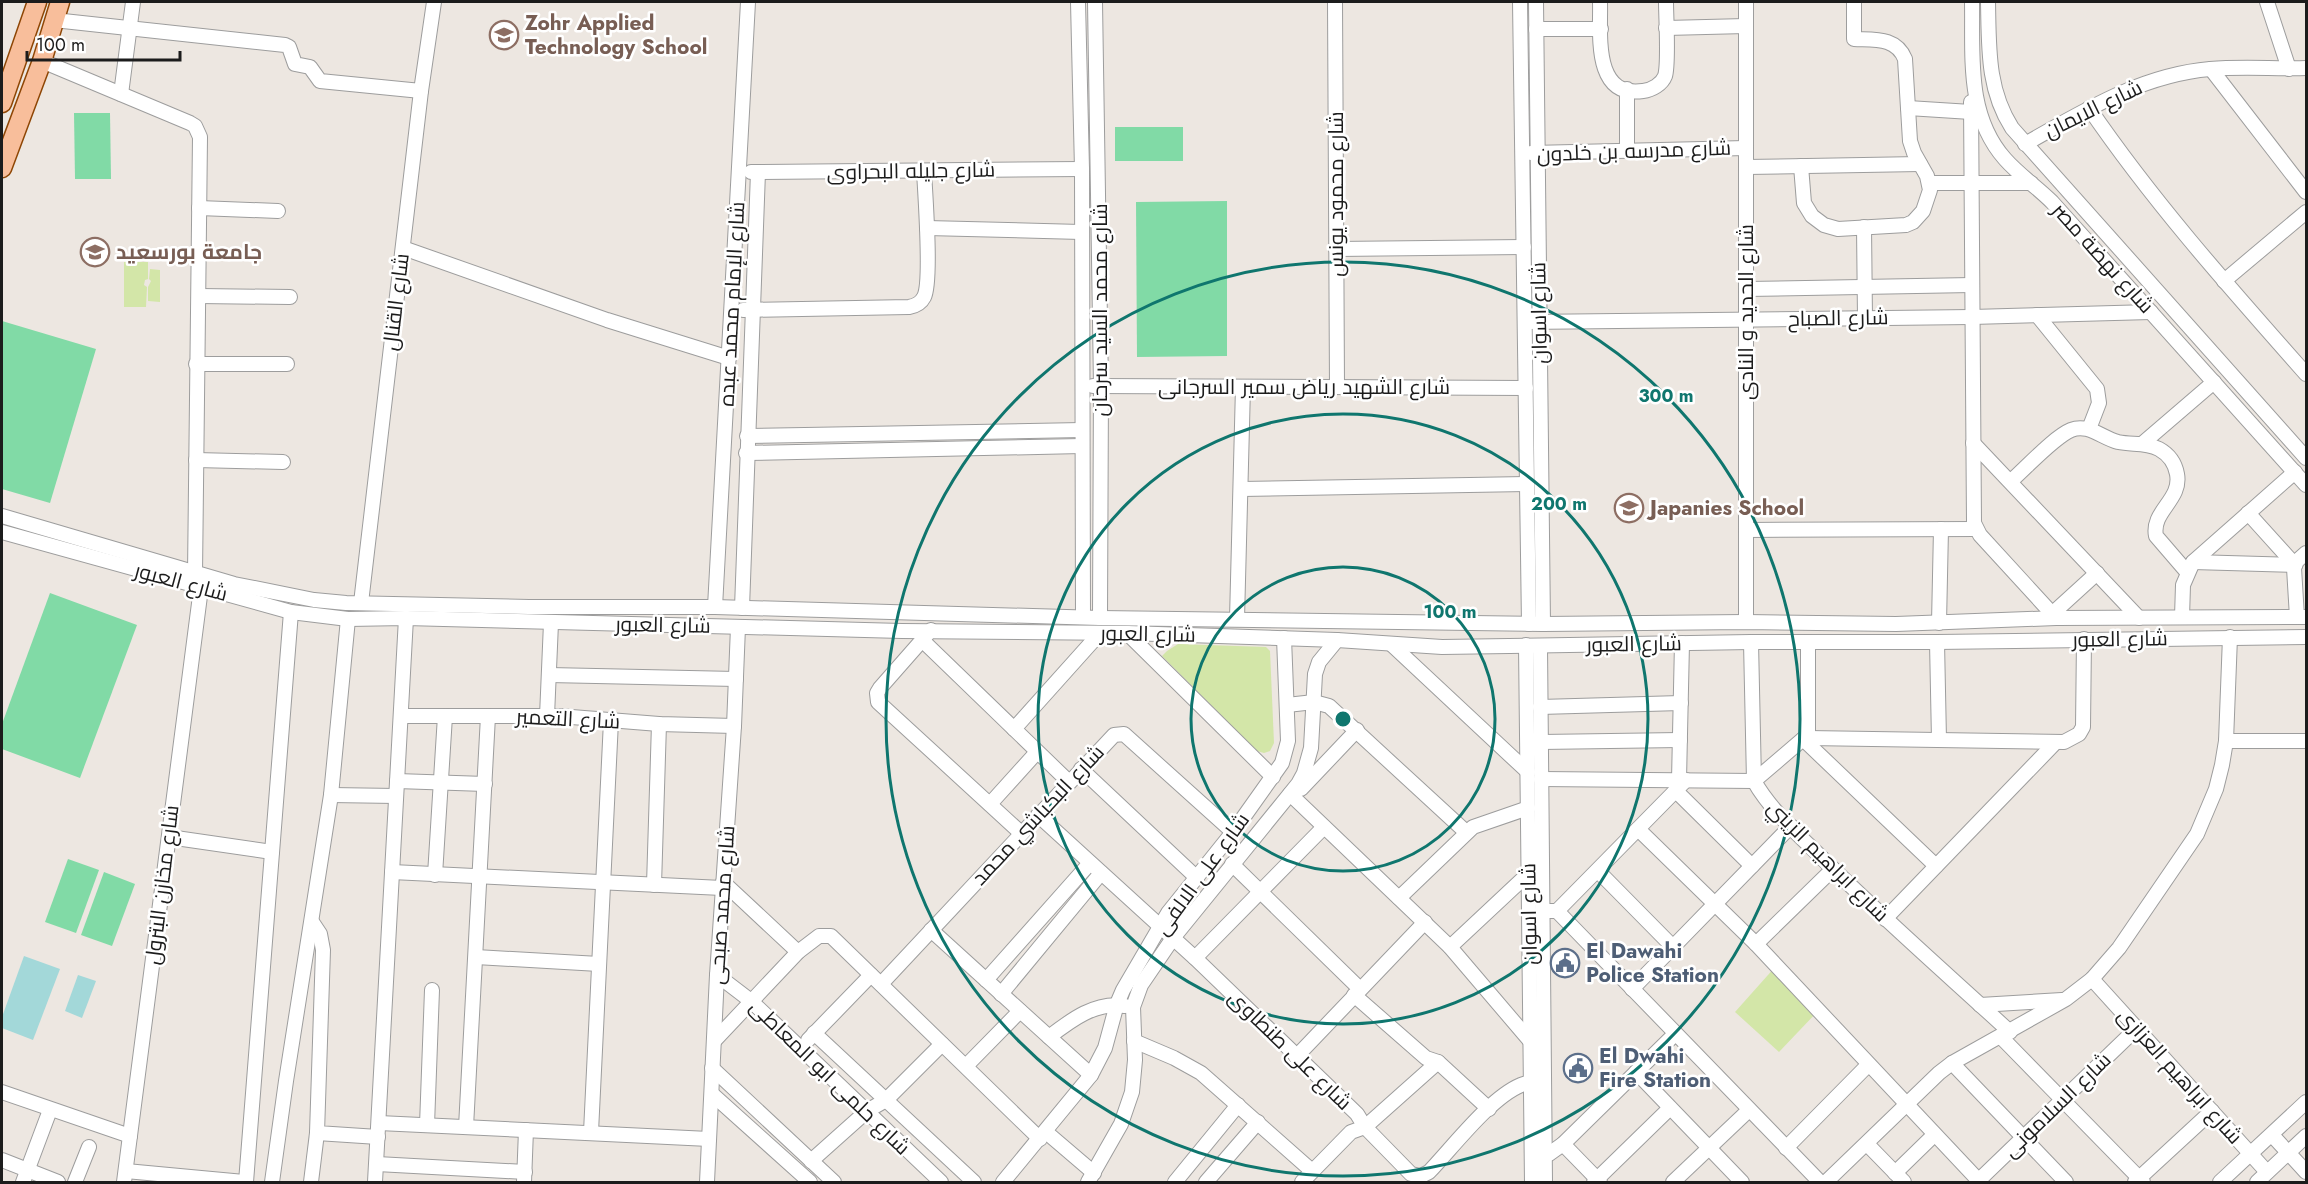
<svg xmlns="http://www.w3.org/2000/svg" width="2308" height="1184" font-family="Jost,Cairo,sans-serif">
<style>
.grass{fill:#d3e6a8}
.pitch{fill:#81daa6}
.water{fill:#a3d8d9}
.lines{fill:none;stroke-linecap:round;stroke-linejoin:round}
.minor-casing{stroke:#9d9d9d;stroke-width:16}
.major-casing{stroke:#8e4605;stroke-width:21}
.minor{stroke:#fff;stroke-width:14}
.major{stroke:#f8be9b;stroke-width:18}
.ring{fill:none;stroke:#0f766e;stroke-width:3}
.labels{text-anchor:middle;stroke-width:5;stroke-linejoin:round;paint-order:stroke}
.education-label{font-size:21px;font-weight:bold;fill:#785e54;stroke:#fff;text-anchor:start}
.street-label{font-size:21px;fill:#1c1c1c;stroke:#fff}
.service-label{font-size:21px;font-weight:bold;fill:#4e5e75;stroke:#fff;text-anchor:start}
.centre{fill:#0f766e;stroke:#fff;stroke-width:3}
.ring-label{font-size:18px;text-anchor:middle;font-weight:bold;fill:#0f766e;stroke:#fff;stroke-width:5;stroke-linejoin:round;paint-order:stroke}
</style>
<rect width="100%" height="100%" fill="#ede7e1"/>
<g class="grass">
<path d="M124 262H148V279L145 280 144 285 147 287 146 307H124Z"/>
<path d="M150 269 160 270V302L148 301V287L151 281 149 279Z"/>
<path d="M1178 644 1266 647 1270 651 1274 743 1270 751 1264 753 1257 751 1162 656 1167 651Z"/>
<path d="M1776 966 1818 1011 1779 1052 1735 1012Z"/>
</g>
<g class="pitch">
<path d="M74 113H110L111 179H75Z"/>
<rect x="1115" y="127" width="68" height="34"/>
<path d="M1227 201V356L1137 357 1136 202Z"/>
<path d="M2 321 96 349 50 503 2 489Z"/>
<path d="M50 593 137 625 80 778 2 749V724Z"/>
<path d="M68 859 99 870 76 933 45 922Z"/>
<path d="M104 872 135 884 112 946 81 935Z"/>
</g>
<g class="water">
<path d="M24 956 60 969 33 1040 2 1028V1017Z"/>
<path d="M78 975 96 981 82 1018 65 1011Z"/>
</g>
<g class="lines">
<g class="minor-casing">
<g id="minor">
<path d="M1078 2 1082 169 1083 617"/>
<path d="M1095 2 1101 386 1100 618"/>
<path d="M1335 2 1337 387"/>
<path d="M1520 2 1529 624"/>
<path d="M1536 2 1543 624"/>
<path d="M1600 2C1601 33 1592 98 1643 91 1652 90 1662 84 1665 76 1669 64 1666 17 1666 2"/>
<path d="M1746 2V622"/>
<path d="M1972 2C1973 56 1966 115 2005 159 2019 175 2037 187 2052 202L2306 485"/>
<path d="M1988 2C1989 47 1987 89 2012 128L2306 458"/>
<path d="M2267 2 2289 69"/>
<path d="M54 20 285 45 289 47 295 64 310 67 320 81 421 91"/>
<path d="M1666 28 1746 26"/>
<path d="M1536 29H1601"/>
<path d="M42 61 190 123 195 126 200 137 195 574"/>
<path d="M2211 69 2306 192"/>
<path d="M1627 89V151"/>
<path d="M121 94 133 2"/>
<path d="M1971 102 1974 523 1980 535 2056 618"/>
<path d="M1908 108 1971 112"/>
<path d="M2089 108C2154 203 2230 288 2306 374"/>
<path d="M2025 144C2084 111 2141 75 2210 69 2242 66 2275 69 2306 68"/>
<path d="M1531 153 1746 148"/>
<path d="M1801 166 1804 203 1812 216 1824 225 1838 229 1906 225 1913 222 1923 211 1930 190 1927 176 1914 153 1910 141 1905 59C1896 37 1875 40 1854 39V2"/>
<path d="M1746 167 1920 164"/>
<path d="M751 172 1082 169"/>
<path d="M1929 183H2031"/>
<path d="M199 208 278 211"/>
<path d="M1864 227 1865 318"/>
<path d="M927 228 1081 232"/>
<path d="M403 248 607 320 729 358"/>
<path d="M1336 249 1524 247"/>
<path d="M2224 281 2306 212"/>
<path d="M1746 289 1972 285"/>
<path d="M199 296 290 297"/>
<path d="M743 310 909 307C915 306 921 303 924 297 932 282 925 192 924 171"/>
<path d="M2037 315 2097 389 2099 403 2089 429"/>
<path d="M1525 322 1972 317 2151 312"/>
<path d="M196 364H287"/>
<path d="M1093 386 1526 388"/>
<path d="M747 436 1082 430"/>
<path d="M1973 443 2139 618"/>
<path d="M2143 443 2214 382"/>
<path d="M746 453 1082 446"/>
<path d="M196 460 283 462"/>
<path d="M2011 481C2026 468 2054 437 2071 430 2088 423 2102 438 2118 442 2132 445 2146 442 2159 449 2168 454 2175 463 2177 474 2182 500 2151 511 2156 536L2187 572"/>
<path d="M1241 489 1527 484"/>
<path d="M2248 513 2295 565"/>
<path d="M2 516 234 584 314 600 346 603 529 607H715L1100 618 1543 624 1746 622 1896 624 2056 618 2306 617"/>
<path d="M1746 530 1976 529"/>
<path d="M2 532 291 612 348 619 406 618 902 631 1127 633 1337 640 1442 647 1751 642H1937L2306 637"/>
<path d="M2193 562 2295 565"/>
<path d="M361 603 421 91 434 2"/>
<path d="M715 607 748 2"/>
<path d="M742 608 758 172"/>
<path d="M2052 614 2097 573"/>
<path d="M2182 617 2183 585 2193 562 2295 472"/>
<path d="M2297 617 2294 568 2297 561 2306 553"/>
<path d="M1237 619 1243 387"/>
<path d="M1939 623 1941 529"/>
<path d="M931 630 880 688 877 693 878 702 1021 833"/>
<path d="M1127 633 1273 777"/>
<path d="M922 640 1069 782"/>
<path d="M1751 642 1754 781C1771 811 1800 836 1824 860 1884 919 1948 975 2010 1032"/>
<path d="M1937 642 1939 740"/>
<path d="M1391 644 1528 772"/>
<path d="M1526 645 1532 1182"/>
<path d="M1540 646 1545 1182"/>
<path d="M549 675 736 679"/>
<path d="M1287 705 1314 702 1329 706 1466 832"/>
<path d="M1540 707 1681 703"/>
<path d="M401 716H559L659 724 734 726"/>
<path d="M547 716 551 623"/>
<path d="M1014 729 1100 633"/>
<path d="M1808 738V642"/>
<path d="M1803 739 1936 866"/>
<path d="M2226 741H2306"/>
<path d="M1541 742 1680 740"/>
<path d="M1081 769 1197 878"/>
<path d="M1541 779 1754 781 1803 739 1808 738 2064 742 2079 734 2083 727 2084 639"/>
<path d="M1679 780 1682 643"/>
<path d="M397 781 485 784"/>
<path d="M1301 789 1357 730"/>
<path d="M1676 791 1752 866"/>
<path d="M1290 794 1450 947 1531 1042"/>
<path d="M331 795 396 796"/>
<path d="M990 804 1037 752"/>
<path d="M1038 815 1195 958 1357 1114 1365 1127 1411 1174 1421 1176 1429 1172C1453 1147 1490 1098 1521 1085 1528 1082 1536 1081 1544 1080"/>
<path d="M1638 829 1756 944 1980 1182"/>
<path d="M169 837 272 852"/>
<path d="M1232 864 1360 989"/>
<path d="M1598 871 1673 947"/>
<path d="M392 872 722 888"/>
<path d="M435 875 445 716"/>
<path d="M723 882 798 952"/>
<path d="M654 885 659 724"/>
<path d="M1399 898 1473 827 1528 808"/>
<path d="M1542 911H1557L1820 1182"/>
<path d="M1557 911 1686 780"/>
<path d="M1885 919 2056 742"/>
<path d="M312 922 320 934 323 950 317 1133 378 1137"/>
<path d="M931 930 1091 1075"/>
<path d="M1756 944 1833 869"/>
<path d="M1450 947 1529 873"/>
<path d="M476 957 599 964"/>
<path d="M1195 958 1324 827"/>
<path d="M717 975 751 1001 941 1182"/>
<path d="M2092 979 2267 1172"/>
<path d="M986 980 1090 863"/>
<path d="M881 984 1114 735 1124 734 1233 832"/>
<path d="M1632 989 1791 826"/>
<path d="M1001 994 1101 873"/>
<path d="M1354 995 1426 1058 1438 1062 1489 1109"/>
<path d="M1980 1005 2062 1000"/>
<path d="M814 1033 974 1182"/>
<path d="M1049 1037C1071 1020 1096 1001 1125 1006"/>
<path d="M2001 1037 2143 1182"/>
<path d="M715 1040 798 952 819 936H831L1040 1139"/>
<path d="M808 1040 871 975"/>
<path d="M1134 1041 1174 1058 1201 1073 1312 1171"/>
<path d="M1296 1057 1425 922"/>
<path d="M1952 1063 2066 1182"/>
<path d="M966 1066 1020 1011"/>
<path d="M712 1068 834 1182"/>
<path d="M1636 1072 1742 1182"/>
<path d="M2 1092 130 1136"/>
<path d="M712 1094 810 1182"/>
<path d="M379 1123 709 1139"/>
<path d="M427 1125 432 990"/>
<path d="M466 1127 488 716"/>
<path d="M591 1132 611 721"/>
<path d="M1046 1132 1094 1173"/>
<path d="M2272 1135 2306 1172"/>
<path d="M1563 1144 1600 1182"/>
<path d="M1867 1144 1904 1182"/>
<path d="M1786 1148 1868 1065"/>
<path d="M1537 1156 1549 1154 1563 1144 1675 1034"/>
<path d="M2 1160 58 1182"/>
<path d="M811 1161 867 1111 886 1100 942 1044"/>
<path d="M377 1164 525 1172"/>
<path d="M126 1171 244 1182"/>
<path d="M1895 1173 1934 1135"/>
<path d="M23 1182 50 1110"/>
<path d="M75 1182 89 1147"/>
<path d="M124 1182 201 588"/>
<path d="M246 1182 291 612"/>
<path d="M272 1182 286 1081 331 795 348 619"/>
<path d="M311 1182 317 1133"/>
<path d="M375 1182 406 618"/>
<path d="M524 1182 526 1130"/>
<path d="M707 1182 717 975 734 726 738 627"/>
<path d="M1003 1182 1091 1075 1105 1048 1117 1004 1123 990 1168 913 1233 832 1282 763 1288 741 1284 638"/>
<path d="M1088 1182 1121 1124 1132 1092 1135 1060 1133 1007 1141 985 1173 938 1298 784 1304 773 1311 748 1315 674 1319 662 1337 640"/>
<path d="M1175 1182 1238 1105"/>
<path d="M1206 1182 1258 1122"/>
<path d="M1302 1182 1351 1132 1365 1127 1438 1062"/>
<path d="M1594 1182 1670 1108"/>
<path d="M1673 1182 1749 1110"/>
<path d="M1826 1182 1939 1073 1952 1063 2066 999 2092 979 2119 948 2197 834 2216 789 2222 765 2226 741 2230 637"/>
<path d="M1977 1182 2137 1028"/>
<path d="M2135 1182 2212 1111"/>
<path d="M2220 1182 2306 1102"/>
<path d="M2257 1182 2306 1136"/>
</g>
</g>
<g class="major-casing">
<g id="major">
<path d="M2 103 37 2"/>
<path d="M2 168 42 61 60 2"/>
</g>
</g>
<use href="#minor" class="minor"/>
<use href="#major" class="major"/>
</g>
<g class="ring">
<circle cx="1343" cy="719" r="152"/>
<circle cx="1343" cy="719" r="305"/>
<circle cx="1343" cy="719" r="457"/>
</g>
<defs>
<g id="school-ring" transform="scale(1.5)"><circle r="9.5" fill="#fff" stroke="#8d6e63" stroke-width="1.5"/><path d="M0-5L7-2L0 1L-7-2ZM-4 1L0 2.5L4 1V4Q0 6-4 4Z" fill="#8d6e63"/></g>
<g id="university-ring" transform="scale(1.5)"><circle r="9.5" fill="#fff" stroke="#8d6e63" stroke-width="1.5"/><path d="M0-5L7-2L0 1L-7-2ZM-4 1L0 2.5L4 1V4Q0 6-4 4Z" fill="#8d6e63"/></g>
<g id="civic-ring" transform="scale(1.5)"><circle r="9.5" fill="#fff" stroke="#5c6f8a" stroke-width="1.5"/><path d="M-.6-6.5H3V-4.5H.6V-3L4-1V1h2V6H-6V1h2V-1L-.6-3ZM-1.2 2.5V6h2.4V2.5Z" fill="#5c6f8a"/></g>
</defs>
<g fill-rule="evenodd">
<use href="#school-ring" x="504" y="35"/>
<use href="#university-ring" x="95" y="252"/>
<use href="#school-ring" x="1629" y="508"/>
<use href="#civic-ring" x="1565" y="963"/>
<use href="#civic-ring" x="1578" y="1068"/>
</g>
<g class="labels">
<g class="education-label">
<text x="525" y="30">Zohr Applied<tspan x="525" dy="24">Technology School</tspan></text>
<text x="116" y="259">جامعة بورسعيد</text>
<text x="1650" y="515">Japanies School</text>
</g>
<g class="street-label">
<text transform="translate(2093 109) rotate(-26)" y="7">شارع الايمان</text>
<text transform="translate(1634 151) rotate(-2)" y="7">شارع مدرسه بن خلدون</text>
<text transform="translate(911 171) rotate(-1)" y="7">شارع جليله البحراوى</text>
<text transform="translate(1336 194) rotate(-90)" y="7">شارع محمود يونس</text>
<text transform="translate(2103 258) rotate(48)" y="7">شارع نهضة مصر</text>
<text transform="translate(396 302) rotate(-83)" y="7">شارع القنال</text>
<text transform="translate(732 304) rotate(-87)" y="7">شارع الإمام محمد عبده</text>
<text transform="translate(1100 310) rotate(-90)" y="7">شارع محمد السيد سرحان</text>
<text transform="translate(1746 312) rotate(-90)" y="7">شارع الحديد و النادى</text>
<text transform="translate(1539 313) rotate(-91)" y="7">شارع اسوان</text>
<text transform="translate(1838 318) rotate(-1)" y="7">شارع الصباح</text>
<text x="1304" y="394">شارع الشهيد رياض سمير السرجانى</text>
<text transform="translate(181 582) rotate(15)" y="7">شارع العبور</text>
<text transform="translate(663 625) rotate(1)" y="7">شارع العبور</text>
<text transform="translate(1148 634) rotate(1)" y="7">شارع العبور</text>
<text transform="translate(2120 639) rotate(-1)" y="7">شارع العبور</text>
<text transform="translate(1634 644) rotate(-1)" y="7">شارع العبور</text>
<text transform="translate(568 719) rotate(3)" y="7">شارع التعمير</text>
<text transform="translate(1038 815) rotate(-47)" y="7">شارع البكباشي محمد</text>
<text transform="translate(1828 861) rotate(45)" y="7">شارع ابراهيم الزيني</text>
<text transform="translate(1202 874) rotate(-54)" y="7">شارع على الالفى</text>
<text transform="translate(162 885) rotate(-83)" y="7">شارع مخازن البترول</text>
<text transform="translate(722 905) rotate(-86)" y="7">شارع محمد صبحى</text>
<text transform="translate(1529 914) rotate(-91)" y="7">شارع اسوان</text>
<text transform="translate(1290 1050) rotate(44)" y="7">شارع على طنطاوى</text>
<text transform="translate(2180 1076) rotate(48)" y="7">شارع ابراهيم العزازى</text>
<text transform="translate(830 1077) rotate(44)" y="7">شارع حلمى ابو المعاطى</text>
<text transform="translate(2057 1105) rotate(-44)" y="7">شارع السلامونى</text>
</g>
<g class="service-label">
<text x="1586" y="958">El Dawahi<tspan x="1586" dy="24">Police Station</tspan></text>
<text x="1599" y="1063">El Dwahi<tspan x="1599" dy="24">Fire Station</tspan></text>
</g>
</g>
<circle cx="1343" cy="719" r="9" class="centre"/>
<g class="ring-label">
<text x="1666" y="402">300 m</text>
<text x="1559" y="510">200 m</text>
<text x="1450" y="618">100 m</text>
</g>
<rect width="2308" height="1184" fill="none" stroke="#1c1c1c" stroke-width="6"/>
<path d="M27 51v9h153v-9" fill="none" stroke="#1c1c1c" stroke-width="3"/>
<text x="36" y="51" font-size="18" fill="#1c1c1c" stroke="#ffffff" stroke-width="4.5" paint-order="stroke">100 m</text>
</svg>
